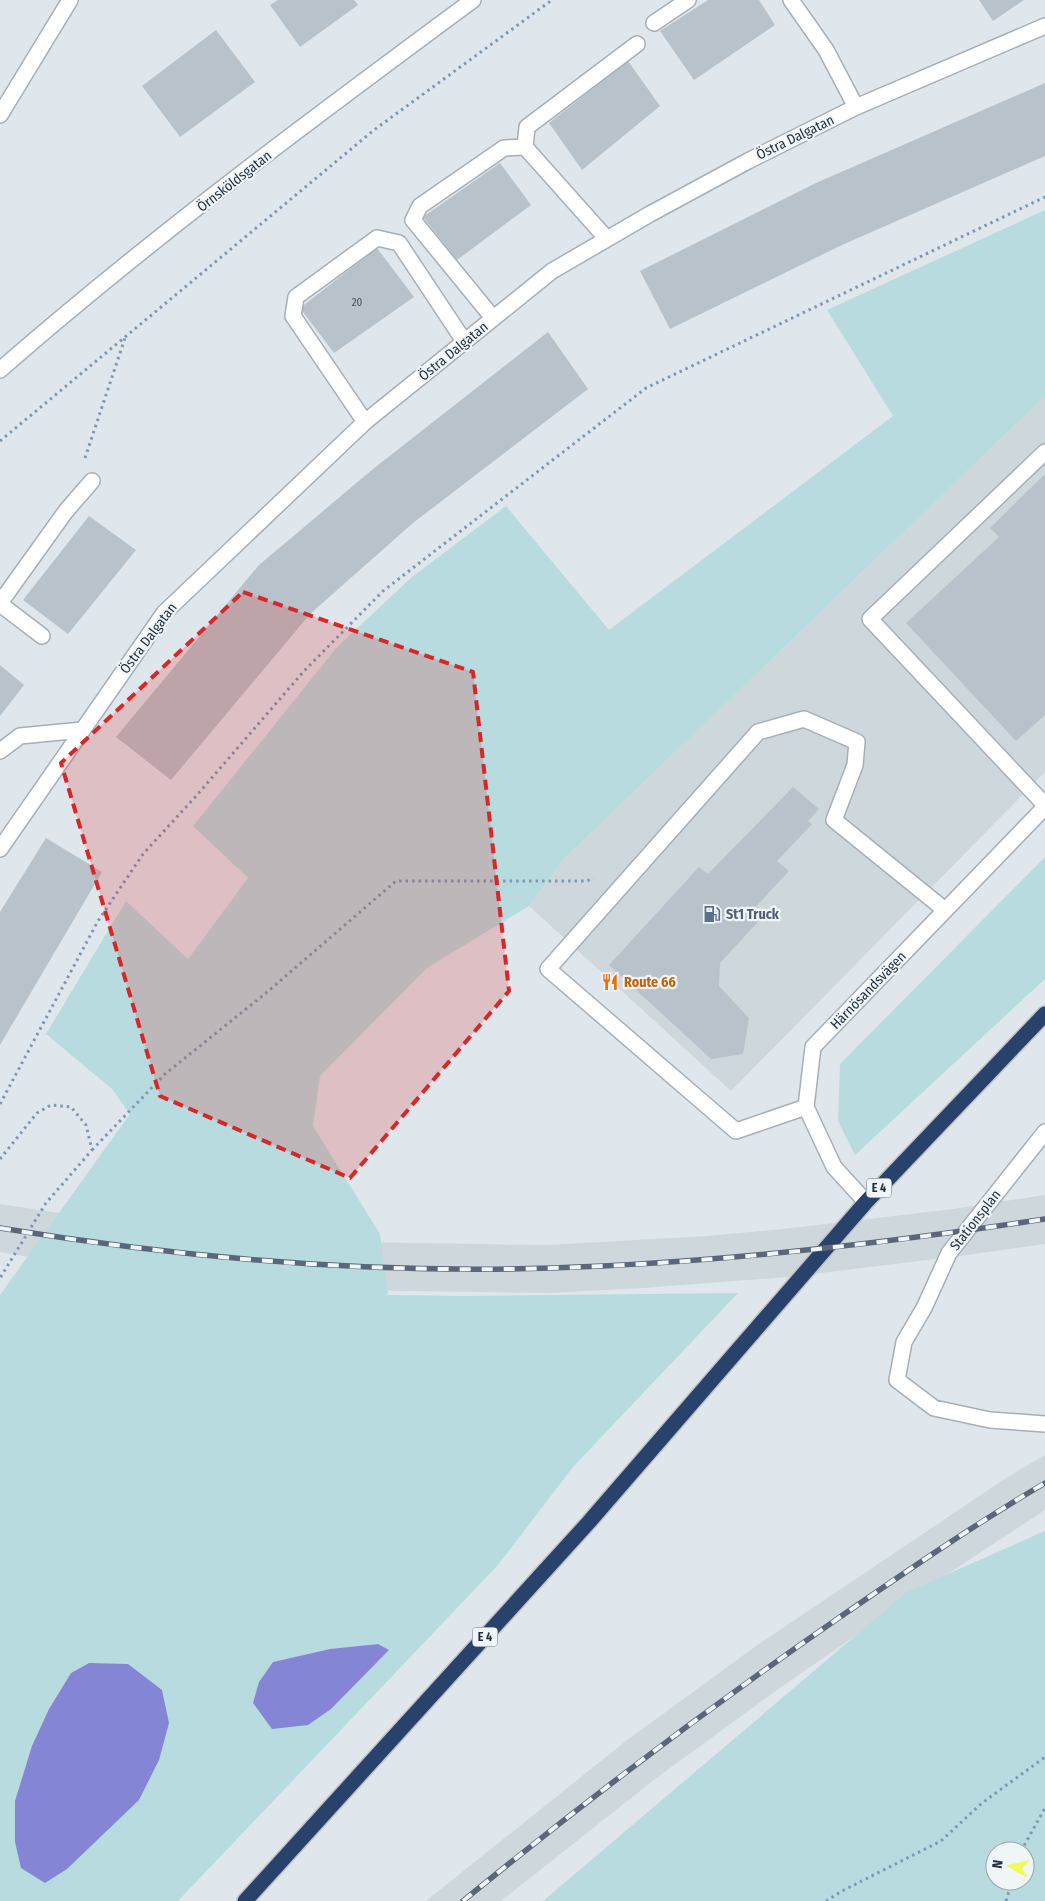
<svg xmlns="http://www.w3.org/2000/svg" width="1045" height="1901" viewBox="0 0 1045 1901" font-family="'Fira Sans Condensed',sans-serif">
<style>
.built{fill:#ced7dc}
.green{fill:#b7dbdf;fill-rule:evenodd}
.water{fill:#8485d5}
.building{fill:#b8c2ca}
.lines{fill:none;stroke-linecap:round;stroke-linejoin:round}
.minor-casing{stroke:#a6afb8;stroke-width:18}
.highway-casing{stroke:#c0c4c9;stroke-width:18}
.path{stroke:#7e97b2;stroke-width:3;stroke-dasharray:2.5 4;stroke-linecap:butt}
.minor{stroke:#fff;stroke-width:15}
.highway{stroke:#29426b;stroke-width:15}
.rail-casing{stroke:#5a6779;stroke-width:5.5}
.rail{stroke:#f0f6f8;stroke-width:4;stroke-dasharray:11;stroke-linecap:butt}
.marked{fill:#d62828;fill-opacity:0.2;stroke:#d62828;stroke-width:4;stroke-dasharray:10 6;stroke-linejoin:round}
.labels{text-anchor:middle;stroke-width:4.5;stroke-linejoin:round;paint-order:stroke}
.number-label{font-size:11px;fill:#455260}
.shield{fill:#f0f6f8;stroke:#5e6975;stroke-width:1}
.shield-label{font-size:12px;font-weight:bold;fill:#1f2d3d}
.street-label{font-size:14px;fill:#1f2d3d;stroke:#f0f6f8}
.service-label{font-size:14px;font-weight:bold;fill:#4e5e75;stroke:#f0f6f8;text-anchor:start}
.food-label{font-size:14px;font-weight:bold;fill:#c56008;stroke:#f0f6f8;text-anchor:start}
</style>
<rect width="100%" height="100%" fill="#e0e7ec"/>
<!-- built -->
<path class="built" d="M1045,396V772L731,1091L529,906L564,859Z
M1045,1195V1244L960,1256L788,1277L643,1288L549,1293L350,1290L59,1262L0,1252V1204L66,1214L353,1242L548,1245L707,1236L783,1229L953,1209Z
M1045,1455V1510L893,1610L784,1685L655,1779L501,1901H426L626,1741L756,1646L1006,1478Z"/>
<!-- green -->
<path class="green" d="M1045,210V396L564,859L529,906L427,968L320,1076L313,1126L380,1234L388,1295L466,1296L738,1293L573,1467L498,1565L178,1901H0V1295L130,1114L112,1089L46,1034L126,901L188,959L248,878L193,826L337,647L412,577L506,506L609,630L893,416L827,310ZM378,1644L389,1650L376,1663L259,1682L273,1662L330,1649ZM89,1663L49,1709L71,1673Z
M1045,857V979L855,1155L838,1121L840,1064Z
M1045,1531V1901H543L907,1592ZM995,1851H1025V1881H995Z"/>
<!-- water -->
<path class="water" d="M378,1644L389,1650L331,1709L308,1725L272,1729L253,1703L259,1682L273,1662L330,1649Z
M89,1663L128,1664L162,1690L169,1723L159,1760L139,1800L67,1869L45,1883L21,1868L15,1842V1801L32,1746L49,1709L71,1673Z"/>
<!-- building -->
<path class="building" d="M278,0H354L358,5L300,47L270,5Z
M708,0H759L775,25L694,80L660,31Z
M979,0H1024L993,21Z
M216,30L255,82L180,137L142,86Z
M628,61L660,106L582,170L549,123Z
M1045,83V156L842,245L670,329L640,271L816,183Z
M500,163L531,205L457,260L423,217Z
M377,248L414,297L334,353L300,308Z
M548,332L588,389L413,523L310,614L171,780L116,737L259,565L373,469Z
M1045,474V715L1016,741L906,623L999,537L990,528Z
M89,516L136,550L68,634L23,600Z
M0,665L24,685L0,716Z
M793,787L819,809L808,821L812,824L777,861L789,871L750,913L758,922L720,963L719,986L749,1018L743,1054L711,1059L609,965L699,867L708,874Z
M46,838L102,872L0,1045V912Z"/>
<g class="lines">
<!-- minor casing -->
<g class="minor-casing">
<path id="minor" d="M791,0L826,50L856,107
M654,23L688,0
M0,115L70,0
M525,147L527,127L637,44
M493,318L413,220L420,206L504,148L525,147L607,239
M0,370C151,238 312,119 473,0
M365,422L293,316L296,297L377,238L399,243L464,341
M1045,452L870,619L1045,805
M0,603L66,511L92,481
M0,604L42,636
M0,751L20,736L82,730
M0,849L164,613L365,422L552,271L650,214L748,161L856,107L1045,26
M806,1107L736,1131L548,969L758,732L804,719L857,742L855,765L834,820L945,910
M1045,1132L949,1253L924,1308L904,1342L897,1380L934,1408L990,1420L1045,1424
M866,1202L834,1167L806,1107L813,1047L1045,807"/>
</g>
<!-- highway casing -->
<g class="highway-casing">
<path id="highway" d="M245,1901L589,1522L866,1202L1045,1014"/>
</g>
<!-- path -->
<path class="path" d="M0,441L374,130L552,0
M85,458L125,338
M0,1104L98,921L143,854L197,795L304,671L383,591L646,388L1045,197
M92,1150L165,1074L266,993L396,881H585L594,879
M0,1159L37,1113L51,1105L71,1107L86,1125L92,1150L46,1203L0,1278
M1021,1851L1045,1808
M826,1901L842,1891L941,1841L982,1803L1045,1757
M1006,1901L1012,1881"/>
<!-- minor -->
<use href="#minor" class="minor"/>
<!-- highway -->
<use href="#highway" class="highway"/>
<!-- rail casing -->
<g class="rail-casing">
<path id="rail" d="M0,1228C182,1258 367,1274 552,1268C717,1263 881,1244 1045,1219
M463,1901C585,1801 710,1707 840,1617C907,1571 975,1524 1045,1483"/>
</g>
<!-- rail -->
<use href="#rail" class="rail"/>
</g>
<!-- marked area -->
<path class="marked" d="M243,592L473,672L509,991L350,1178L160,1096L61,763Z"/>
<!-- icons -->
<defs>
<g id="fuel-bare" transform="scale(1.35)"><path d="M-5.5-6h7V0h2V4h1.3V-2.5L3-4.5l.8-.8L6-3V5H2.5V1h-1V6h-7ZM-4.2-4.7v3.2H.2V-4.7Z" fill="#5c6f8a" stroke="#f0f6f8" stroke-width="2.5" paint-order="stroke"/></g>
<g id="restaurant-bare" transform="scale(1.35)"><path d="M-5-6h1v4h1v-4h1v4h1v-4h1v5L-1.5 .5V6h-2V.5L-5-1ZM5-6V6H3V1.5H1.5Q1.5-4 5-6Z" fill="#e8710a" stroke="#f0f6f8" stroke-width="2.5" paint-order="stroke"/></g>
</defs>
<g fill-rule="evenodd">
<use href="#fuel-bare" x="712" y="914"/>
<use href="#restaurant-bare" x="610" y="982"/>
</g>
<g class="labels">
<!-- number labels -->
<g class="number-label">
<text x="357" y="306">20</text>
</g>
<!-- shield labels -->
<g class="shield">
<rect x="866.5" y="1178.5" width="25" height="19" rx="4"/>
<rect x="472.5" y="1627.5" width="25" height="19" rx="4"/>
</g>
<g class="shield-label">
<text x="879" y="1192">E 4</text>
<text x="485" y="1641">E 4</text>
</g>
<!-- street labels -->
<g class="street-label">
<text transform="translate(795 137) rotate(-26)" y="5">Östra Dalgatan</text>
<text transform="translate(234 181) rotate(-38)" y="5">Örnsköldsgatan</text>
<text transform="translate(453 351) rotate(-39)" y="5">Östra Dalgatan</text>
<text transform="translate(148 638) rotate(-53)" y="5">Östra Dalgatan</text>
<text transform="translate(868 990) rotate(-46)" y="5">Härnösandsvägen</text>
<text transform="translate(975 1220) rotate(-52)" y="5">Stationsplan</text>
</g>
<!-- service labels -->
<g class="service-label">
<text x="726" y="919">St1 Truck</text>
</g>
<!-- food labels -->
<g class="food-label">
<text x="624" y="987">Route 66</text>
</g>
</g>
<!-- north arrow -->
<g transform="translate(1010 1866) rotate(279)"><circle r="24" fill="#f0f6f8" stroke="#9ca6ad"/>
<path d="M0-4L9 19L0 12L-9 19Z" fill="#eefb4f"/>
<text y="-8" font-size="14" font-weight="bold" text-anchor="middle" fill="#1f2d3d">N</text>
</g>
</svg>
